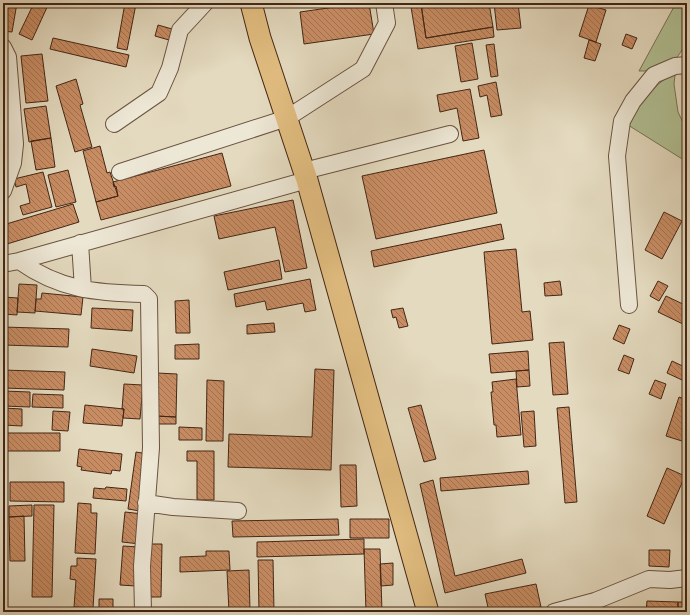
<svg xmlns="http://www.w3.org/2000/svg" width="690" height="615" viewBox="0 0 690 615" font-family="Cardo,serif">
<style>
.grass{fill:#b1c094;stroke:#7a7354}
.building{fill:url(#building-back-hatch);stroke:#432615}
.lines{fill:none;stroke-linecap:round;stroke-linejoin:round}
.minor-casing{stroke:#6b5340;stroke-width:18}
.major-casing{stroke:#432615;stroke-width:23}
.minor{stroke:#ede7d5;stroke-width:16}
.major{stroke:#e2bd80;stroke-width:21}
</style>
<defs>
<pattern id="building-back-hatch" width="6" height="6" patternUnits="userSpaceOnUse"><rect width="6" height="6" fill="#c98d64"/><path d="M-1 5l2 2M0 0l6 6M5-1l2 2" fill="none" stroke="#a57351"/></pattern>
</defs>
<rect width="100%" height="100%" fill="#e4dabf"/>
<filter id="stains"><feTurbulence type="fractalNoise" baseFrequency=".005" numOctaves="4"/><feColorMatrix values="0 0 0 0 .2 0 0 0 0 .09 0 0 0 0 .02 0 0 0 .5 -.17"/></filter>
<radialGradient id="worn" r=".72"><stop offset=".6" stop-color="#630" stop-opacity="0"/><stop offset="1" stop-color="#630" stop-opacity=".3"/></radialGradient>
<!-- grass -->
<path class="grass" d="M676,3H687C687,22 690,44 676,58L645,71H639Z
M673,73L675,75L674,84L678,112L687,131V162L628,125C640,102 651,88 673,73Z"/>
<!-- building -->
<path class="building" d="M3,3H17L12,32L3,31Z
M34,3H49L32,40L19,34Z
M125,3L136,4L127,50L117,48Z
M363,3H369L374,34L304,44L300,12Z
M421,3H489L493,27L426,38Z
M494,3H518L521,28L497,30Z
M421,5L426,38L493,27L494,37L418,49L411,7Z
M589,5L606,10L596,42L579,36Z
M158,25L172,29L169,40L155,36Z
M626,34L637,38L632,49L622,45Z
M53,38L129,55L126,67L50,49Z
M589,40L601,44L595,61L584,58Z
M472,43L478,79L461,82L455,46Z
M494,44L498,76L491,77L486,45Z
M42,54L48,101L26,103L21,56Z
M76,79L83,104L80,105L92,147L75,152L56,86Z
M496,82L502,115L491,117L487,95L480,97L478,86Z
M470,89L479,138L463,141L457,108L440,112L437,95Z
M46,106L51,138L29,142L24,109Z
M3,117H7V162H3Z
M51,138L55,167L36,170L31,141Z
M100,146L107,173L110,172L118,196L96,202L83,151Z
M484,150L497,213L376,239L362,176Z
M222,153L231,186L101,220L96,202L118,196L116,186L114,187L113,182Z
M68,170L76,202L56,207L48,175Z
M43,172L52,207L23,215L20,206L30,203L26,184L16,187L14,179Z
M293,200L307,268L285,272L275,227L219,239L214,216Z
M73,204L79,222L7,244L3,225Z
M664,212L682,221L662,259L645,250Z
M501,224L504,239L374,267L371,251Z
M516,249L522,312L530,311L533,340L492,344L484,252Z
M279,260L282,279L228,290L224,272Z
M310,279L316,310L305,312L303,303L267,310L265,301L236,307L234,294Z
M560,281L562,295L545,296L544,283Z
M658,281L668,286L659,301L650,296Z
M19,284L37,285L35,313L17,312Z
M42,293L83,297L81,315L35,311L36,299H41Z
M666,296L687,306V326L658,312Z
M3,297L18,298L17,315L3,314Z
M189,300L190,333H176L175,301Z
M92,308L133,310L132,331L91,328Z
M403,308L408,326L399,328L396,317L393,318L391,310Z
M274,323L275,332L247,334V325Z
M619,325L630,329L624,344L613,339Z
M3,327L69,329L68,347L3,345Z
M564,342L568,394L553,395L549,343Z
M199,344V359H175V345Z
M92,349L137,356L134,373L90,366Z
M528,351L529,370L491,373L489,354Z
M624,355L634,359L629,374L618,370Z
M672,361L687,368L682,380L667,373Z
M315,369L334,370L331,470L228,467L229,434L312,437Z
M3,370L65,372L64,390L3,388Z
M529,370L530,386L517,387L516,371Z
M157,373L177,374L176,417L156,416Z
M516,379L521,435L497,437L496,425H494L491,392H493L492,382Z
M207,380L224,381L223,441H206Z
M655,380L666,384L661,399L649,394Z
M124,384L143,385L140,419L123,418L124,409H122Z
M3,391L30,392V407L3,406Z
M33,394L63,395V408L32,407Z
M679,397L687,400V435L685,442L666,436Z
M85,405L124,409L122,426L83,423Z
M421,405L436,459L424,462L408,408Z
M569,407L577,502L565,503L557,408Z
M3,408L22,409V426L3,425Z
M53,411L70,412L68,431L52,430Z
M534,411L536,446L524,447L521,412Z
M156,416L176,417V424H156Z
M179,427L202,428V440H179Z
M3,433H60V451H3Z
M79,449L122,454L120,471L112,470L111,474L81,470L82,467L77,466Z
M187,451H214V500H197V461H187Z
M136,452L148,454L140,511L128,509Z
M340,465H356L357,506L341,507Z
M667,468L685,476L664,524L647,516Z
M528,471L529,484L441,491L440,478Z
M433,480L455,576L522,559L526,573L445,593L420,484Z
M10,482H64V502L10,501Z
M106,487L127,489L126,501L93,498L94,488L105,489Z
M78,503L91,504V513H97L95,554L75,553Z
M32,505V516L9,517V506Z
M34,505H54L52,597H32Z
M125,512L143,514L140,544L122,542Z
M24,516L25,561H10L9,517Z
M338,519L339,535L233,537L232,521Z
M350,519H389V538H350Z
M364,539V554L257,557V542Z
M148,544H162L161,597H147Z
M123,546L139,547L136,586L120,585Z
M364,549H380L382,612H366Z
M649,550H670L669,567L649,566Z
M206,551H229L230,570L180,572V557L206,556Z
M77,558L96,559L93,608L74,607L76,580L70,579L71,566H77Z
M258,560H273L274,612H259Z
M393,563V585L381,586L380,564Z
M249,570L250,612H229L227,571Z
M536,584L541,607L517,612H489L485,594Z
M99,599H113V612H94V610H99Z
M647,601L678,602V612H646Z
M678,602H687V612H678Z
M18,610L57,611V612H17Z"/>
<g class="lines">
<!-- minor casing -->
<g class="minor-casing">
<path id="minor" d="M3,47L8,57L15,144L13,163L3,191
M114,124L159,93L170,68L180,30L205,3
M304,171L450,134
M120,172L287,118L363,69L387,23L384,3
M80,243L83,289
M19,261C60,290 96,293 144,294L149,299L151,448L142,566L143,612
M3,264L19,261L307,180
M629,305L617,156L622,121L633,101L654,75L675,66L687,65
M146,503L173,507L238,511
M554,612L595,601L649,579L670,580L687,578"/>
</g>
<!-- major casing -->
<g class="major-casing">
<path id="major" d="M251,3L260,38L307,180L428,612"/>
</g>
<!-- minor -->
<use href="#minor" class="minor"/>
<!-- major -->
<use href="#major" class="major"/>
</g>
<!-- margin -->
<rect width="690" height="615" fill="none" stroke="#e4dabf" stroke-width="16"/>
<rect x="4" y="4" width="682" height="607" fill="none" stroke="#432615" stroke-width="2"/>
<rect x="8" y="8" width="674" height="599" fill="none" stroke="#432615"/>
<rect width="100%" height="100%" filter="url(#stains)"/>
<rect width="100%" height="100%" fill="url(#worn)"/>
</svg>
